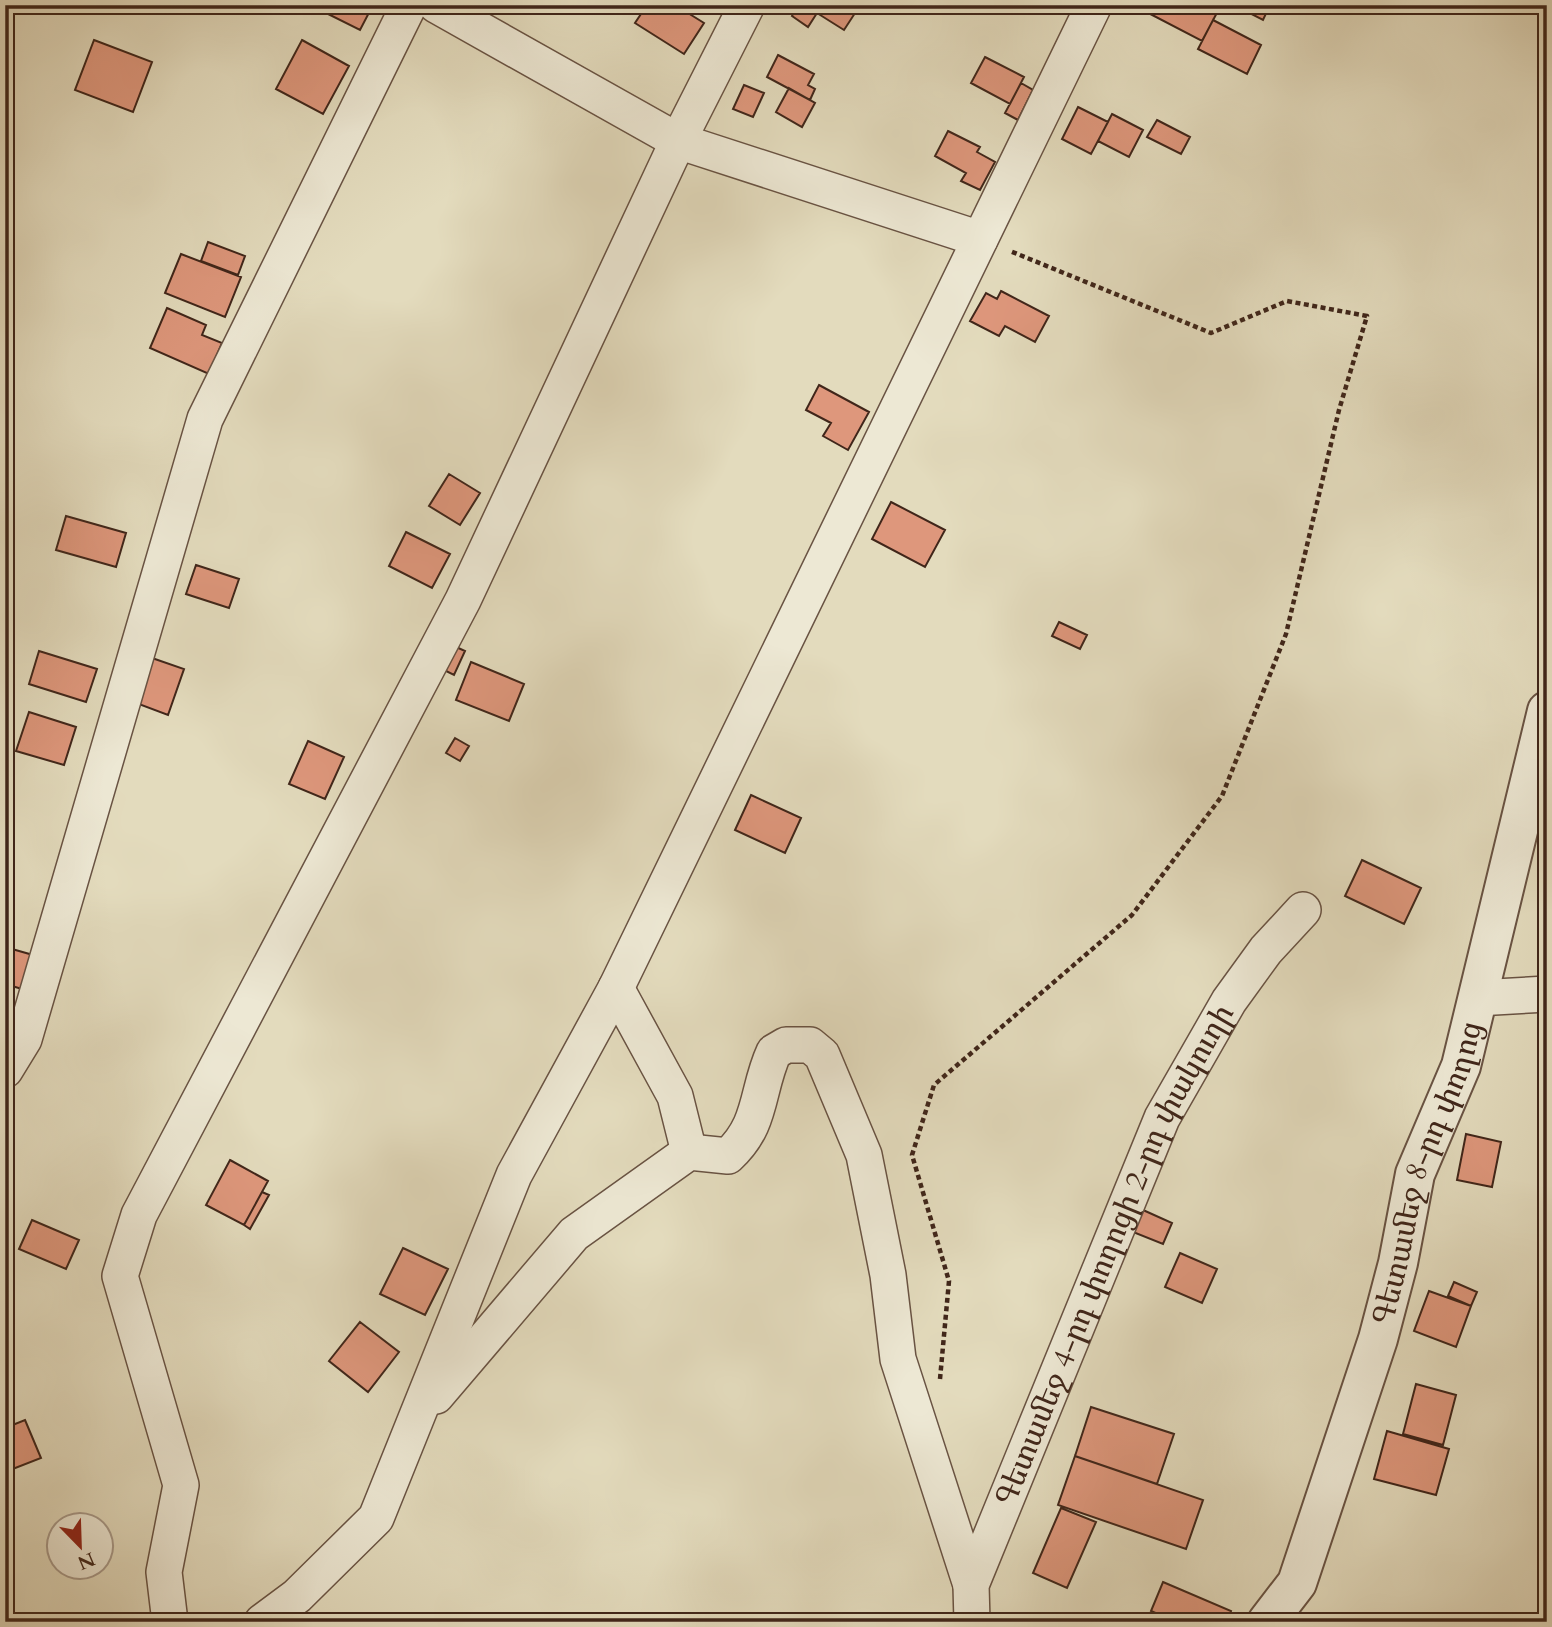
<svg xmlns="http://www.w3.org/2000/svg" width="1552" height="1627" viewBox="0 0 1552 1627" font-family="Cardo,'Noto Serif Armenian',serif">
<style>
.building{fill:#de977c;stroke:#40261a;stroke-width:2}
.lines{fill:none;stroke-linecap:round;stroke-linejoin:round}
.minor-casing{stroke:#695343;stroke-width:38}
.tertiary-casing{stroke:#695343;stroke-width:42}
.path{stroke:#40261a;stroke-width:4.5;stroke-dasharray:5 3.5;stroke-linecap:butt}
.minor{stroke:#ede8d4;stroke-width:35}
.tertiary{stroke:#ede8d4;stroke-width:38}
.labels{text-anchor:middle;stroke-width:6;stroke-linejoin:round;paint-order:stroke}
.street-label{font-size:30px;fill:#40261a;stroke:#ede8d4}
</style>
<rect width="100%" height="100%" fill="#e3dbbd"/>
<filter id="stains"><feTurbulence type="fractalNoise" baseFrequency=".00286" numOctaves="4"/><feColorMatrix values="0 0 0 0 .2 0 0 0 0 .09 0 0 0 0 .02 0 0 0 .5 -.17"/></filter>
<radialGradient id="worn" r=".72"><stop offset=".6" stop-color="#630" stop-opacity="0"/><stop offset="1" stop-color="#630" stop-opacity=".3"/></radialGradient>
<!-- building -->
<path class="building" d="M327,5H373L360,30L324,12Z
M647,5H675L704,23L684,54L635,23Z
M798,5H857L859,7L844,30L817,13L808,27L792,16Z
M1133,5H1217L1220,7L1202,41Z
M1234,5H1270L1263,20Z
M1213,20L1261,45L1247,74L1198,49Z
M94,40L152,62L133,112L75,90Z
M302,40L349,66L323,114L276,89Z
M778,55L814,74L808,85L815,89L810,100L767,77Z
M985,57L1024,77L1010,104L971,83Z
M1021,83L1033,90L1018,120L1005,113Z
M744,85L764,93L753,117L733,109Z
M789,88L815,103L802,127L776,112Z
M1078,107L1108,122L1091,154L1062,139Z
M1112,114L1143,130L1129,157L1098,141Z
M1157,120L1190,137L1181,154L1147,137Z
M948,131L980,147L977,152L995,162L980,190L961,181L966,173L935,156Z
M208,242L245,256L238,275L201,261Z
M181,254L241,277L225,317L165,293Z
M1001,291L1049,316L1035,342L1005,326L999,336L970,321L986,293L997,299Z
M167,308L206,325L202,335L222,343L209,374L150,348Z
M819,385L869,412L848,450L823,436L831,423L806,410Z
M449,474L480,493L460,525L429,506Z
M891,502L945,530L925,567L872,539Z
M66,516L126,533L116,567L56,550Z
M406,532L450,554L432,588L389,566Z
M196,565L239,579L229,608L186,594Z
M1059,622L1087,635L1080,649L1052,636Z
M454,646L465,651L454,675L442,669Z
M39,651L97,669L86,702L29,684Z
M152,658L184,669L168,715L136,703Z
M471,662L524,684L509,721L456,700Z
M29,712L76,727L64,765L16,751Z
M455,738L469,746L460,761L446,753Z
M308,741L344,757L325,799L289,784Z
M751,795L801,818L785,853L735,830Z
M1362,860L1421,888L1404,924L1345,896Z
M5,947L33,955L22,989L5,984Z
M1466,1134L1501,1142L1492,1187L1457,1180Z
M230,1160L268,1181L244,1225L206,1205Z
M262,1192L269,1195L250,1229L244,1225Z
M1143,1210L1172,1223L1163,1244L1133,1232Z
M32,1220L79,1240L66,1269L19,1249Z
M403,1248L448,1269L425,1315L380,1294Z
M1180,1253L1217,1269L1202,1303L1165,1287Z
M1454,1282L1477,1292L1471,1306L1448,1296Z
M1429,1291L1471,1306L1456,1347L1414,1331Z
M360,1322L399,1352L368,1392L329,1361Z
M1416,1384L1456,1395L1443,1445L1403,1434Z
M1091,1407L1174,1434L1157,1484L1075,1456Z
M25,1420L41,1458L5,1472V1428Z
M1387,1431L1449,1449L1436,1495L1374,1479Z
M1547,1451V1484H1543L1540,1452Z
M1075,1456L1203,1500L1186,1549L1058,1505Z
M1061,1508L1096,1522L1067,1588L1033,1573Z
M1163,1582L1231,1611L1227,1622H1176L1151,1611Z"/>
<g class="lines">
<!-- minor casing -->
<g class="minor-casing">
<g id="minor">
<path d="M436,5L678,141L980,239"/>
<path d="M616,988L675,1096L689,1152"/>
<path d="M1477,998L1547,994"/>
<path d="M5,1070L24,1039L205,419L409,5"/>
<path d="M436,1396L574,1234L689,1152L728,1156C763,1124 756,1091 774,1052L786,1045H810L822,1055L864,1155L888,1275L898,1359L971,1585"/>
<path d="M170,1622L164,1572L181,1485L120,1276L139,1215L463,600L678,141L747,5"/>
<path d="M262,1622L297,1596L376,1518L514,1175L616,988L1094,5"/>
<path id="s1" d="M972,1622L971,1585L1162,1118L1229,1001L1266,950L1303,910"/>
</g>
</g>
<!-- tertiary casing -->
<g class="tertiary-casing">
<g id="tertiary">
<path id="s2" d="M1267,1622L1297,1583L1378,1339L1398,1263L1415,1174L1461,1066L1547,711"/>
</g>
</g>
<!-- path -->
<path class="path" d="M940,1379L949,1281L912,1155L934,1085L1132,915L1222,796L1286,634L1339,410L1367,316L1287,301L1211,333L1010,251"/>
<!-- minor -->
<use href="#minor" class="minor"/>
<!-- tertiary -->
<use href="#tertiary" class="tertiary"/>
</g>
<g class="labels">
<!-- street labels -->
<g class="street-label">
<text dy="10" stroke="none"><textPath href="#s2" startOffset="480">Գետամեջ 8-րդ փողոց</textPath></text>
<text dy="10" stroke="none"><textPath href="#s1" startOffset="397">Գետամեջ 4-րդ փողոցի 2-րդ փակուղի</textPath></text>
</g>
</g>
<!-- margin -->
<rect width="1552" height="1627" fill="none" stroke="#e3dbbd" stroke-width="28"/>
<rect x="7" y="7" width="1538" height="1613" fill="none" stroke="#40261a" stroke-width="3.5"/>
<rect x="14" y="14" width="1524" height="1599" fill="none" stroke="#40261a" stroke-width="2"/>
<!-- north arrow -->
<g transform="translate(80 1546) rotate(157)"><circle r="33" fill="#ede8d4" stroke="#a89a8a" stroke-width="2"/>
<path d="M0-5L12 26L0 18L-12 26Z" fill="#8f2418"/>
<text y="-10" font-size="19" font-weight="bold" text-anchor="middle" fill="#40261a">N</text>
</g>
<rect width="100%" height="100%" filter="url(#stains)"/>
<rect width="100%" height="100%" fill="url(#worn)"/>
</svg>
